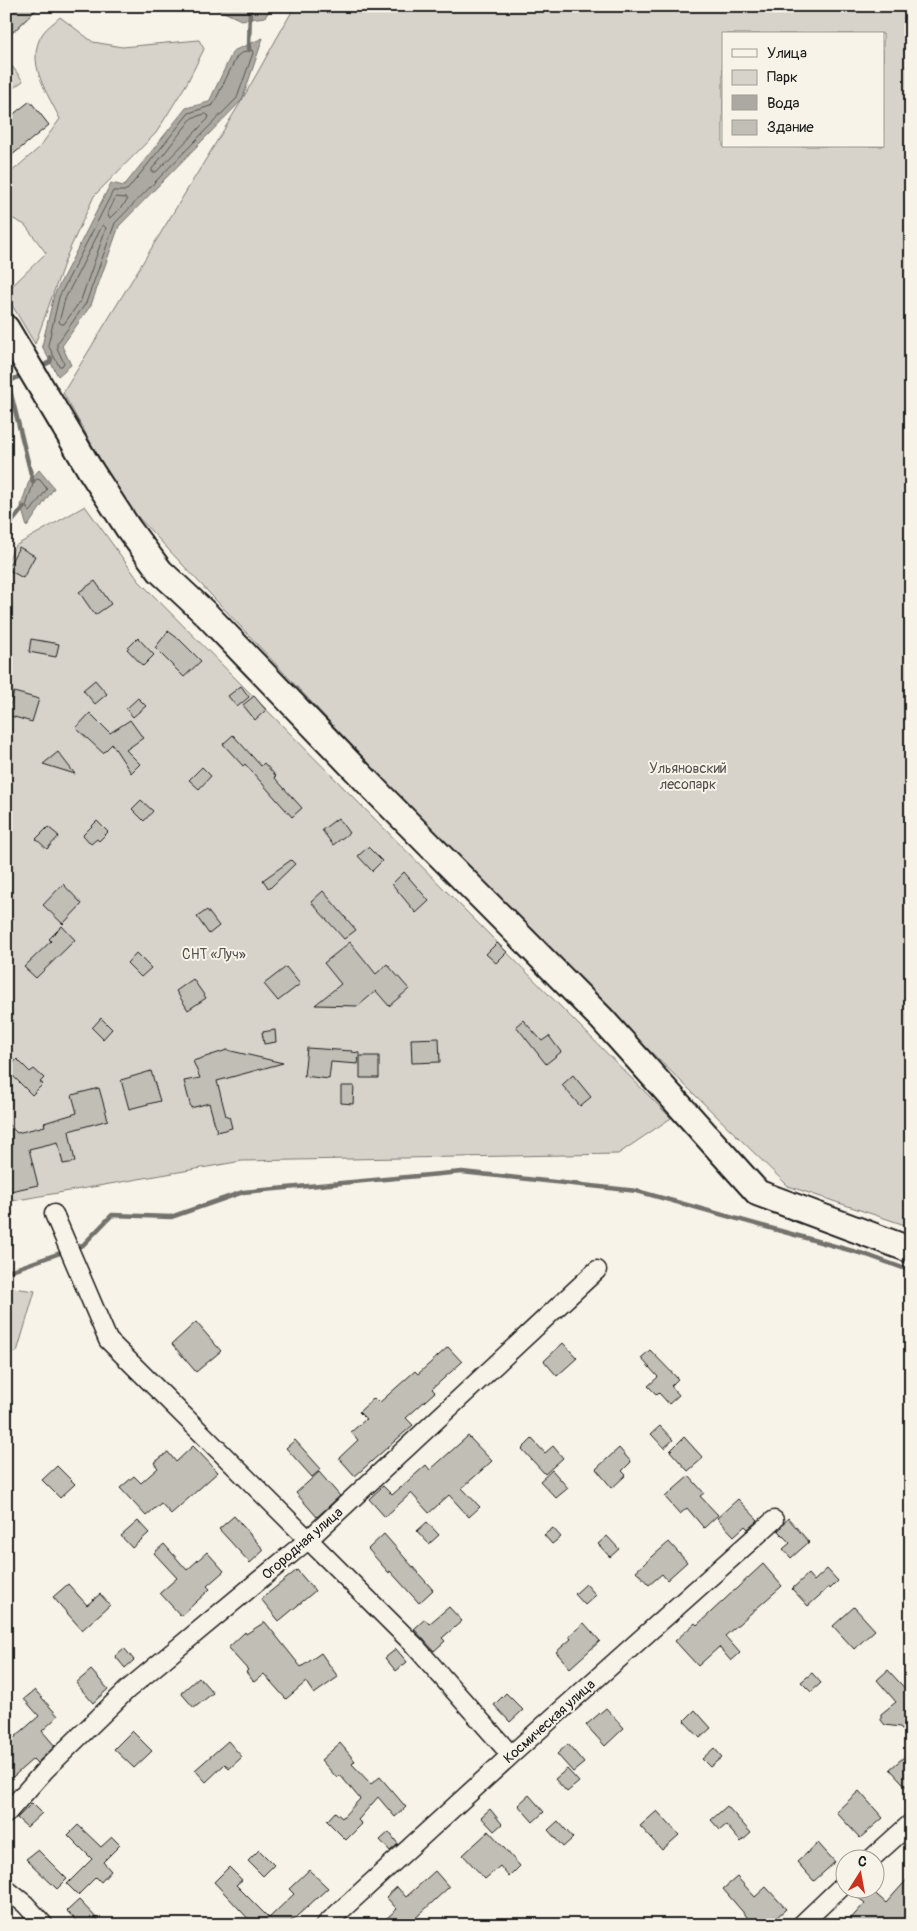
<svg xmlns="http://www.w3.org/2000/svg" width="917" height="1931" viewBox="0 0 917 1931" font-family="Pangolin,sans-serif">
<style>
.green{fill:#d7d3cb;stroke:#7a7874;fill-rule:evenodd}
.water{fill:#aca9a2;stroke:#72716c}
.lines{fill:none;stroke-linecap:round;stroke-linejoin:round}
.shore{stroke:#565452;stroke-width:1}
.stream{stroke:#72716c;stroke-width:4.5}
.building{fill:#c0beb5;stroke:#1c1c1c}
.street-casing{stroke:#1c1c1c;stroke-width:21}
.secondary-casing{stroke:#1c1c1c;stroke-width:29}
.street{stroke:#f7f3e8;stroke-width:18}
.secondary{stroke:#f7f3e8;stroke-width:25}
.labels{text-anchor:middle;stroke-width:4;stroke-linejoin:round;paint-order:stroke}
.park-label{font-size:14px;fill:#545351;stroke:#f7f3e8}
.street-label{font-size:14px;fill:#1c1c1c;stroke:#f7f3e8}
</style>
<rect width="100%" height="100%" fill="#f7f3e8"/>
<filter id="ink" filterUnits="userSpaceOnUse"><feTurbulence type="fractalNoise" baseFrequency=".02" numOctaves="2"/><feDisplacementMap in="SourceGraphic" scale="10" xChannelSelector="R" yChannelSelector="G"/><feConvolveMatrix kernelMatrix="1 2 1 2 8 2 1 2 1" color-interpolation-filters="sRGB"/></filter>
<g filter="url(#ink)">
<!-- green -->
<path class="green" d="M295,6H911V1227L788,1186L506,910L124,502L63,393L242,100ZM723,34H883V146H723Z
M60,17L93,42L122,47L199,40L204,49L187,83L156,133L94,196L67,255L35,344L6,295V292L46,253L25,225L6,215V184L9,174L39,148L60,119C48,94 24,61 43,33C47,27 55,22 60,17Z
M6,58L23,81L6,93Z
M85,506L139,581L671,1118L618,1154L242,1161L6,1202V564L15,546Z
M6,1287L35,1291L17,1352H6Z"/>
<!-- water -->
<path class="water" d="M211,6H273L265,17L241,20Z
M263,38L242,100L119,226L91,305L62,346L71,365L58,376L42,346L54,295L111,183L124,186L186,108L209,102L233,51Z
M39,470L54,488L27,527L21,506L29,481Z"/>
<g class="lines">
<!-- shore -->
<path class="shore" d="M249,50H252L253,53L237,98L115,223L86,303L57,344V348L64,363L62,366H59L48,345L59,297L113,191H124L128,189L189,113L213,105L237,56Z
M206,114L209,116L208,119L156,172H152V169L192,118Z
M116,197L126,198L127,201L111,217L109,218L108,214Z
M103,225L106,228L81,300L64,324H61L59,322L65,299Z
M37,479L40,480L47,489L31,511L29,512L26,506L33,484Z"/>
<!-- stream -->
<path class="stream" d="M249,50L250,6
M42,366L50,362L51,358
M22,375L8,382L33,482
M6,529L24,507
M74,1248L83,1245L112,1215L171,1217L243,1192L462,1172L637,1191L867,1255L911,1271
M6,1272L66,1251"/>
</g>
<!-- building -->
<path class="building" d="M6,6H40L6,39Z
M30,101L49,125L6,160V120Z
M19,547L35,556L23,578L7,569Z
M95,581L111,604L95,615L79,592Z
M168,631L180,640L201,661L184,677L155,648Z
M138,638L154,655L143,666L127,649Z
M31,639L59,644L56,657L29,652Z
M95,680L107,694L95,704L83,690Z
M241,686L249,697L237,707L228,696Z
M14,692L39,699L32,722L7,715Z
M254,696L266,710L255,720L243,705Z
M138,698L146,706L133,717L126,709Z
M90,713L110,733L130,720L143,738L126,750L140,764L131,773L112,744L103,753L76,728Z
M233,735L261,766L264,763L276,776L274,777L302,808L292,817L245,764L243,766L223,744Z
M58,752L75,774L43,764Z
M202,767L211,776L199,789L189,780Z
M141,800L153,811L144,821L132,809Z
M338,818L349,833L333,845L322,830Z
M97,821L108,832L99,841L97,839L91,844L83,835Z
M48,827L59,836L47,849L36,839Z
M368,847L382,861L372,871L358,856Z
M291,860L295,864L269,889L263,880Z
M404,872L429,901L416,913L392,884Z
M63,884L82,904L63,924L43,905Z
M323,891L356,930L344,939L311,902Z
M207,910L219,926L209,934L197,917Z
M62,926L75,940L36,978L24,967L51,941L49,939Z
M350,942L376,974L387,964L409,989L389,1006L376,991L358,1006L315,1005L341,984L324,963Z
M497,943L507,952L496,963L486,954Z
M136,953L151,968L141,977L127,963Z
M286,967L300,984L278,1001L264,984Z
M193,979L206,998L188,1010L176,991Z
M101,1018L112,1029L103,1039L92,1028Z
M523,1020L542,1041L549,1036L561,1052L546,1064L516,1026Z
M275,1030L276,1042L264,1044L262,1032Z
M439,1038L440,1062L412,1063L411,1039Z
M307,1048L352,1051V1052L359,1053L358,1064L331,1062L329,1079L304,1076Z
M227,1050L283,1063L217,1081L226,1116H229L232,1128L217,1132L209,1103L191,1108L184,1081L200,1078L193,1061Z
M360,1056H379V1078H360Z
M17,1059L30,1072L34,1069L44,1078L40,1082L43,1084L32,1095L7,1070Z
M151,1071L160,1101L129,1109L121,1080Z
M573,1075L591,1097L580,1106L562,1085Z
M341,1086H354L353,1104L341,1103Z
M99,1088L108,1120L69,1131L75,1162L63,1164L58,1142L29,1149L38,1185L6,1192V1122L17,1133L45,1126L44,1123L77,1113L72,1095Z
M196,1322L221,1351L196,1372L172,1344Z
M563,1343L577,1358L557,1376L544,1361Z
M448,1347L462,1362L432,1389L435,1392L406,1418L413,1425L355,1476L339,1458L358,1440L351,1432L366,1419L359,1412L374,1398L379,1403L415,1371L418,1374Z
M650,1350L678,1379L671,1386L679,1395L669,1404L659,1393L657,1395L648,1386L658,1377L641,1358Z
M660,1426L673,1440L664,1448L651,1434Z
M468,1436L492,1461L462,1488L480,1507L469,1517L449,1495L429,1513L411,1493L385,1517L369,1499L383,1486L392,1495L426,1465L430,1470Z
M684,1437L703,1458L688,1471L670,1451Z
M532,1439L545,1453L553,1446L563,1458L545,1474L522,1449Z
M295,1440L321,1469L312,1477L286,1448Z
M193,1446L218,1472L171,1514L161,1503L146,1516L120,1488L134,1476L141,1483L158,1468L154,1463L168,1452L176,1462Z
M619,1448L631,1462L622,1471L626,1475L612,1488L596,1469Z
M57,1466L75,1484L60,1498L42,1480Z
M552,1470L568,1488L556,1498L540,1481Z
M319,1472L340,1496L317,1517L296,1493Z
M689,1476L704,1493L700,1496L718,1515L704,1528L687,1508L680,1514L665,1497Z
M738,1499L758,1520L748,1529L745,1526L734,1536L717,1518Z
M234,1516L264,1550L250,1563L219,1529Z
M788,1518L809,1542L791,1558L783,1549L790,1543L778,1531Z
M138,1521L149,1533L132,1548L121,1536Z
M427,1522L439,1535L429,1544L417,1531Z
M553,1528L561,1537L552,1544L544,1535Z
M384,1534L433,1590L419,1603L390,1571L389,1573L368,1549Z
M607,1536L619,1549L610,1557L598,1544Z
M669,1542L687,1562L667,1580L662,1574L649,1585L636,1571Z
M164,1544L187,1570L207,1552L224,1571L207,1586L210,1589L181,1616L160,1593L177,1578L154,1553Z
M763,1564L782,1586L725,1636L740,1653L731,1661L719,1647L698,1666L675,1641L695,1623L697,1625Z
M827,1569L838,1581L830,1589L829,1587L808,1606L792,1589L808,1574L814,1581Z
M297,1570L315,1591L279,1621L261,1599Z
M68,1584L87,1605L100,1594L110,1605L82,1630L53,1597Z
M586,1584L596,1595L585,1605L575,1594Z
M449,1607L462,1621L442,1638L445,1641L434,1651L414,1629L425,1619L429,1624Z
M854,1607L875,1630L854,1649L833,1626Z
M265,1622L301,1667L321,1653L338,1677L314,1694L306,1682L286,1699L264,1674L254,1682L246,1672L248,1670L228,1648L245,1632L246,1634Z
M584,1623L600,1641L570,1668L556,1652L571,1639L569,1636Z
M124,1648L134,1660L125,1668L115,1656Z
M396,1649L407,1662L396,1671L385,1658Z
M91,1670L108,1689L93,1703L76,1683Z
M888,1670L911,1695V1739L900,1727L885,1725L881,1720V1714L896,1702L877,1680Z
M812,1673L821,1683L811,1692L801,1682Z
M199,1677L213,1693L194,1708L181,1693Z
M35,1690L58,1716L42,1731L55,1746L37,1763L33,1759L6,1783V1745L39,1716L24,1699Z
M506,1693L523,1710L510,1722L494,1705Z
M606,1708L624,1728L605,1746L586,1725Z
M695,1710L711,1728L700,1738L684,1721Z
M132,1731L152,1751L134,1768L114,1749Z
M228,1741L242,1757L229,1769L225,1764L206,1782L195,1770Z
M340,1743L355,1761L352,1764L371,1784L380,1777L406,1807L395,1817L378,1797L358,1820L362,1824L346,1840L327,1821L335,1812L342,1818L360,1799L340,1775L337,1778L321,1760Z
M568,1744L584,1763L573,1772L557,1754Z
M714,1748L722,1757L710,1767L702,1759Z
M911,1751V1792L890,1769Z
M567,1769L579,1782L567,1792L555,1779Z
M859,1791L883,1818L860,1838L836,1812Z
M529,1795L544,1812L533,1822L518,1805Z
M32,1803L42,1813L27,1827L17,1818Z
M727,1806L751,1833L741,1842L726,1825L720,1830L711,1820Z
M490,1809L502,1824L494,1831L481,1817Z
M657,1811L679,1835L662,1850L640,1826Z
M558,1821L573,1838L563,1847L548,1830Z
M78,1825L101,1847L112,1837L120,1845L103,1862L111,1871L101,1882L96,1877L78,1895L67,1884L92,1859L68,1835Z
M489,1831L520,1866L509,1877L500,1866L485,1879L463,1855Z
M389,1832L398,1844L390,1851L380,1840Z
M818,1843L835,1862L814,1881L797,1862Z
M38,1850L67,1879L57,1889L26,1859Z
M259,1850L274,1865L263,1876L248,1861Z
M229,1867L242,1880L236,1885L269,1918L294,1894L289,1889L309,1870L328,1888L287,1925H254L214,1882Z
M435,1871L449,1887L408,1925H379L397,1909L386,1897L397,1887L406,1897Z
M911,1875V1925H845L865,1903L855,1895L861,1888H869L886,1903Z
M737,1877L755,1897L766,1887L786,1909L768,1925H754L723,1889Z
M79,1900L103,1925H80L67,1911Z"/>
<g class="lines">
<!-- street casing -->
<g class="street-casing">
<path id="street" d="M54,1214L108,1340L413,1644L511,1755
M6,1814L45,1770L127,1690L309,1539L597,1270
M872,1858L911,1823
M6,1889L25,1904L44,1925
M325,1925L511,1755L774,1520
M801,1925L844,1884"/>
</g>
<!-- secondary casing -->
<g class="secondary-casing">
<path id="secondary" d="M6,328L89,468L128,528L160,571L206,614L379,794L601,1018L758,1193L911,1250"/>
</g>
<!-- street -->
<use href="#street" class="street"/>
<!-- secondary -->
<use href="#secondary" class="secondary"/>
</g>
</g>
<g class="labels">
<!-- park labels -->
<g class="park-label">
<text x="688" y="773">Ульяновский<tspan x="688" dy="16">лесопарк</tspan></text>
<text x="214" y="959">СНТ «Луч»</text>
</g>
<!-- street labels -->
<g class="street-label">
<text transform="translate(302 1543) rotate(-41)" y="5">Огородная улица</text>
<text transform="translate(549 1721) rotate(-42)" y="5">Космическая улица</text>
</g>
</g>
<!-- margin -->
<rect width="917" height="1931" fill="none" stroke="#f7f3e8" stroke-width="25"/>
<rect x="12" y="12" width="892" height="1906" fill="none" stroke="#1c1c1c" stroke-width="2" filter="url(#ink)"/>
<!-- legend -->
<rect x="722" y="32" width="162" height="115" fill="#f7f3e8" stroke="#9f9d96"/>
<rect x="732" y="49" width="25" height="8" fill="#f7f3e8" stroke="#9f9d96"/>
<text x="767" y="58" font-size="15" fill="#1c1c1c">Улица</text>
<rect x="732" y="70" width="25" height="15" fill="#d7d3cb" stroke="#9f9d96"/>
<text x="767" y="82" font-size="15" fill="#1c1c1c">Парк</text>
<rect x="732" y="95" width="25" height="15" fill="#aca9a2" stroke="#9f9d96"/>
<text x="767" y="108" font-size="15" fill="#1c1c1c">Вода</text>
<rect x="732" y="120" width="25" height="15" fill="#c0beb5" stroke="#9f9d96"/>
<text x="767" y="132" font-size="15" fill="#1c1c1c">Здание</text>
<!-- north arrow -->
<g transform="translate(860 1874) rotate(11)"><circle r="24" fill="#f7f3e8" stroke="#9f9d96"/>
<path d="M0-4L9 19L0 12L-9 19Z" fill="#c8321e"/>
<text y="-8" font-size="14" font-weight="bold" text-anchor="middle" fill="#1c1c1c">С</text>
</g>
</svg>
